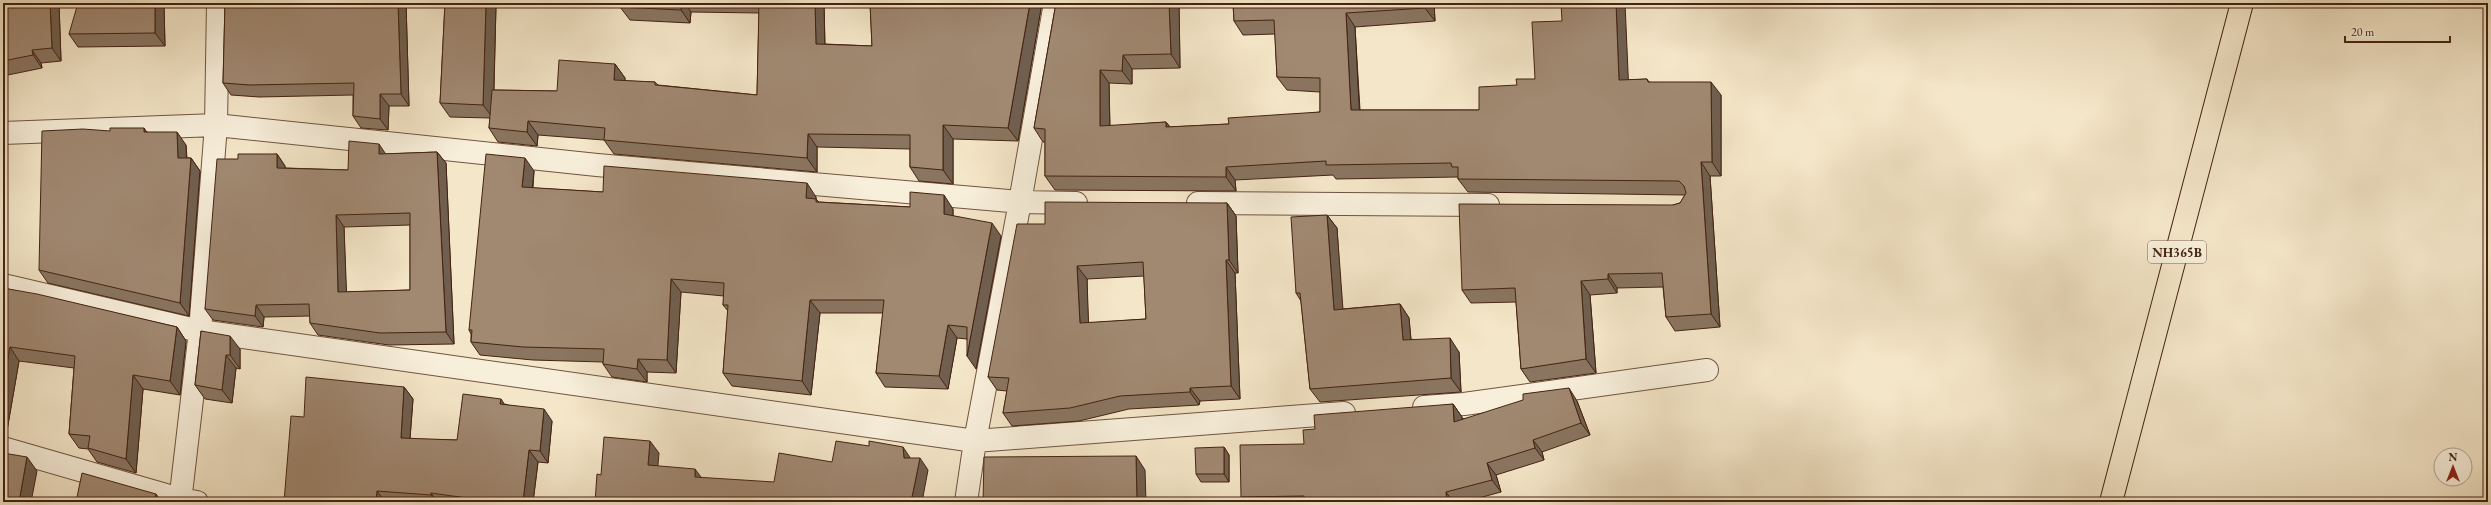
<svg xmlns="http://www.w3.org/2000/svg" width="2491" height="505" viewBox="0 0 2491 505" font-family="'EB Garamond',serif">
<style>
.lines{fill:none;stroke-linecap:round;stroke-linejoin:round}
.minor-casing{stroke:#705440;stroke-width:24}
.highway-casing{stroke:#442312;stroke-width:24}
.minor{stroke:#f8efdb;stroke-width:22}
.highway{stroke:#f4e6c8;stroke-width:22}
.wall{fill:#8a7561;stroke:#442312;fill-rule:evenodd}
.shaded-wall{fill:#705f4f;stroke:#442312}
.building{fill:#a08871;stroke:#442312;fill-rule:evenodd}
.labels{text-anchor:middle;stroke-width:3;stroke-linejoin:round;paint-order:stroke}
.shield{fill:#f8efdb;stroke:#7a604e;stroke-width:1}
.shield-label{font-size:13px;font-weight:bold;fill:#442312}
</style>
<rect width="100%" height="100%" fill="#f4e6c8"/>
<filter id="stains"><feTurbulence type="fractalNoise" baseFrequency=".005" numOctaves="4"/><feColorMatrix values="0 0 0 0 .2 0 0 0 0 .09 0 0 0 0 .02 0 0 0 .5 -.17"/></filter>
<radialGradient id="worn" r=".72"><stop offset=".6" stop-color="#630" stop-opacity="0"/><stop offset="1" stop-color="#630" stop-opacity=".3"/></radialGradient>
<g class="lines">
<!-- minor casing -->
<g class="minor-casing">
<path id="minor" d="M3,133L216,125L597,165L1020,202L1055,3
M1198,203L1488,205
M3,285L200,331L975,441L1344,413
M1424,407L1464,404L1707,370
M3,448L180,499L197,502
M180,502L200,331L216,125L218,3
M966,502L975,441L1020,202L1076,203"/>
</g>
<!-- highway casing -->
<g class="highway-casing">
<path id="highway" d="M2111,502L2242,3"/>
</g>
<!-- minor -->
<use href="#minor" class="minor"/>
<!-- highway -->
<use href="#highway" class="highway"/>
</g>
<!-- wall -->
<path class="wall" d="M3,3H59L61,61L41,63L42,68L3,76Z
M225,3H406L409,106H389L388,130L361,128L353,116V95L259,97L231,95L223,83Z
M445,3H554V7L496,5L494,90L557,91L615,64L625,78V81L655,82L658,85L757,95L759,13L691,12L690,23L630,20L620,7L621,3H824L825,44L872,46L870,3H1042L1018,141L953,139V184L919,181L910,167V149L817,147V172L614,154L604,140L538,135L537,146L498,142L489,128L490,118L450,117L440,103Z
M1056,3H1179L1180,68L1132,69V84L1109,83L1110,126L1166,122L1170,127L1229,124L1320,112V92L1287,90L1277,77L1275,34L1243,35L1234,21L1233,3H1434L1435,21L1355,27L1360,110H1479L1628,80L1647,79L1649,82L1721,95V176H1710L1720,327L1675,331L1666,317L1663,287L1617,288V293L1590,295L1596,373L1530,382L1521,369L1516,302L1471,303L1462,290L1673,205L1680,203L1685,195L1468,192L1458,179V177L1336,179L1333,175L1235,180L1236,191L1055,190L1045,176V142H1043L1034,128Z
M164,6L165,46L78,47L69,34Z
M110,131L147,132L186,145L187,158H191L200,171L189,316L48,283L39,270Z
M437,152L446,163L454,344L389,345L318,335L310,323V316L264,317L263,327L213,320L205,309L238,159L277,154L285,166V168L348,170L386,154ZM410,225V290L346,292L344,227Z
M534,171L533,188L603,192L816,197V199L819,202L910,207L953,209V216L1001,236L976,369L967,339L957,338L948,389L885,387L876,373L883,313H820L811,395L732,386L723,373L728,311L723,305L724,296L681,292L676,373L647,372V382L612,377L603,364V362L533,360L480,355L471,342V334L469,330Z
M1227,203L1236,216L1238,273H1235L1240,399L1200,401L1199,405L1129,409L1079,421L1012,426L1003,413L1007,391L997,390L988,377L1045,224ZM1144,276L1146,319L1088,323L1087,279Z
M1327,215L1337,228L1342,309L1400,304L1409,318L1411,339L1459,352L1461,392L1320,402L1310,389L1301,301L1296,293Z
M3,288L177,327L186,341L180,395L143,389L136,473L97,462L88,449L79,448L69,434L74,368L19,361L6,436L3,437Z
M201,331L240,349V369L236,368L232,403L205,399L195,385Z
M404,387L413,399L410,439L457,440L505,404L552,421L548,463L538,462L533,502H284L304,417Z
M1577,401L1590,435L1542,452L1544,460L1496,475L1501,492L1464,502H1245L1241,497L1304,444L1315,429L1453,404L1462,417V419Z
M1224,447L1229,455V482H1201L1196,474Z"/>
<!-- shaded-wall -->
<path class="shaded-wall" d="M50,3H59L61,61L52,48Z
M155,3H162L164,6L165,46L155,33Z
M398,3H406L409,106L401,94Z
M486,3H495L496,5L493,118L483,105Z
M551,3H554V7Z
M681,3H685L691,12L690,23L681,10Z
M815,3H824L825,57L816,44Z
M1030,3H1042L1018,141L1008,128Z
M1169,3H1179L1180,68L1171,54Z
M1425,3H1434L1435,21L1425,8Z
M1616,3H1625L1629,94L1619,80Z
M1346,13L1355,27L1360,123L1351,110Z
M32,50L41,63L42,68L33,55Z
M1123,55L1132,69V84L1122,71Z
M615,64L625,78L624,94L614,80Z
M1100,70L1109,83L1110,140L1100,126Z
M1711,82L1721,95V176L1712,162Z
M380,94L389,106L388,130L380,119Z
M528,121L538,135L537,146L527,132Z
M1166,122L1176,135L1166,127Z
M943,125L953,139V184L943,170Z
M144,128L153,141L144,132Z
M177,132L186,145L187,171L178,158Z
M808,134L817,147V172L807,158Z
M379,144L387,156L379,154Z
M437,152L446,163L454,344L446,332Z
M277,154L285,166V179L277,168Z
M191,158L200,171L189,316L180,303Z
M525,158L534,171L531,201L522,187Z
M1701,162L1710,176L1720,327L1711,314Z
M1226,167L1235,180L1236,191L1226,177Z
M807,183L816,197V212L806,198Z
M944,195L953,209V228L944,214Z
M1227,203L1236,216L1238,273L1229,260Z
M336,215L344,227L347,304L338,292Z
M1327,215L1337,228L1344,323L1334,310Z
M992,223L1001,236L976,369L967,356Z
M1226,260L1235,273L1240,399L1231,386Z
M1077,266L1087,279L1089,336L1080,323Z
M1608,274L1617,288V293L1608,279Z
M671,279L681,292L676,373L667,360Z
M1581,281L1590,295L1596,373L1586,359Z
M810,300L820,313L811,395L802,381Z
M1400,304L1409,318L1412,354L1403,340Z
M256,305L264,317L263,327L255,316Z
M948,325L957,338L948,389L939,376Z
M177,327L186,341L180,395L170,381Z
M230,336L240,349V369L230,355Z
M1450,338L1459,352L1461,392L1451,378Z
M10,347L19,361L6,436L3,432V384Z
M226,355L236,368L232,403L222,390Z
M638,359L647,372V382L637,369Z
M133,375L143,389L136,473L126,459Z
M404,387L413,399L409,450L401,438Z
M1190,388L1200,401L1199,405L1190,392Z
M1569,388L1577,401L1590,435L1581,423Z
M501,399L509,411L500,404Z
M1453,404L1462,417L1463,434L1454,422Z
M544,409L552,421L548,463L540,451Z
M1533,440L1542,452L1544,460L1535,448Z
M650,441L659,453L657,477L648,465Z
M903,447L911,459L904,458Z
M1224,447L1229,455V482L1224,474Z
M529,450L538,462L533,502H523Z
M1136,456L1145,470L1146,502H1137Z
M27,457L37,471L31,502H19Z
M920,458L928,470L922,502H911Z
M1487,463L1496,475L1501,492L1492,480Z
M695,469L704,481L695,477Z
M377,491L385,502H376Z
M1446,492L1453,502H1447Z
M431,493L437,502H436L431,495Z
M156,494L162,502H154Z"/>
<!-- building -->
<path class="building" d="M3,3H50L52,48L32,50L33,55L3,61Z
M78,3H155V33L69,34Z
M225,3H398L401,94H380V119L353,116L354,83L250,85L223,83Z
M445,3H486L483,105L440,103Z
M621,3H681V10L620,7Z
M759,3H815L816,44L872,46L870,3H1030L1008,128L943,125V170L910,167V135L808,134L807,158L604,140L605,128L528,121L527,132L489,128L492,90L557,91L559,60L615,64L614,80L655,82V85L757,95Z
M1056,3H1169L1171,54L1123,55L1122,71L1100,70V126L1166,122V127L1229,124L1228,118L1320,112V78L1277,77L1274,20L1234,21L1233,3H1425V8L1346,13L1351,110H1479V87L1517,85L1516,79H1535L1532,22L1562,21L1561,3H1616L1619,80L1647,79L1648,82H1711L1712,162H1701L1711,314L1666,317L1662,273L1608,274V279L1581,281L1586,359L1521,369L1515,288L1462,290L1459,204L1673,205L1680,203L1686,193L1684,186L1679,181L1458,179V167H1452L1451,163L1326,165V161L1226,167V177L1045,176V129L1034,128Z
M110,128H144V132H177L178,158H191L180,303L39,270L42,131L83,129L110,131Z
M349,141L379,144V154L437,152L446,332L380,333L310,323L309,304L256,305L255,316L205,309L217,159H238V154H277V168L348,170ZM410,213V290L338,292L336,215Z
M486,154L525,158L522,187L603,192L604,166L807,183L806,198L816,199V202L910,207V192L944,195V214L992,223L967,356V327L948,325L939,376L876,373L884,300H810L802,381L723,373L728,305H723L724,283L671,279L667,360L638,359L637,369L603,364L604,349L523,347L471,342L472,330H469Z
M1045,202L1227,203L1229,260H1226L1231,386L1190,388V392L1120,396L1070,408L1003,413L1009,378L988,377L1017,224H1045ZM1143,262L1146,319L1080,323L1077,266Z
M1327,215L1334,310L1400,304L1403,340L1450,338L1451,378L1310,389L1300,293H1296L1291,217Z
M3,288L37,294L177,327L170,381L133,375L126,459L88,448L90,436L69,434L75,356L10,347L3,384Z
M201,331L230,336V355H226L222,390L195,385Z
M306,377L404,387L401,438L457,440L463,394L501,399L500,404L544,409L540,451L529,450L523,502H496L431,493V495L377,491L376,502H284L291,416L304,417Z
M1569,388L1581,423L1533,440L1535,448L1487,463L1492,480L1446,492L1447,502H1304V496L1241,497L1240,445L1304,444L1303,430L1315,429L1314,415L1453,404L1454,422L1523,400V394Z
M604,437L650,441L648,465L695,469V477L774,482L779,453L832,462L836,441L869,446V441L903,447L904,458H920L911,502H595L597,474L601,475Z
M1224,447V474H1196L1195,448Z
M3,453L27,457L19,502H3Z
M1136,456L1137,502H983L984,457Z
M82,473L156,494L154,502H76Z"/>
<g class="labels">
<!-- shield labels -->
<rect class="shield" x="2148" y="241" width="58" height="22" rx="3"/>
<g class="shield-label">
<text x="2177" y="257">NH365B</text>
</g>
</g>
<!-- margin -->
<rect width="2491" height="505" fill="none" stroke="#f4e6c8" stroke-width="16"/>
<rect x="4" y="4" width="2483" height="497" fill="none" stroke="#442312" stroke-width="2"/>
<rect x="8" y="8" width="2475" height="489" fill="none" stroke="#442312"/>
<!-- north arrow -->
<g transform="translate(2453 467)"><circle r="19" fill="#f8efdb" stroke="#b09d8b"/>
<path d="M0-3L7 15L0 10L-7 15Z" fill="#8f2418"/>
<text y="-6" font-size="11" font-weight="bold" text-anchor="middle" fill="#442312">N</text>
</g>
<!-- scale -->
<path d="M2345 36v6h105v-6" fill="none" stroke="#442312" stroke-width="2"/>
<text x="2351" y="36" font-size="12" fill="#442312" stroke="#f8efdb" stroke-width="3" paint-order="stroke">20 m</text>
<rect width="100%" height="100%" filter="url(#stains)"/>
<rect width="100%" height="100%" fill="url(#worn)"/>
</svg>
